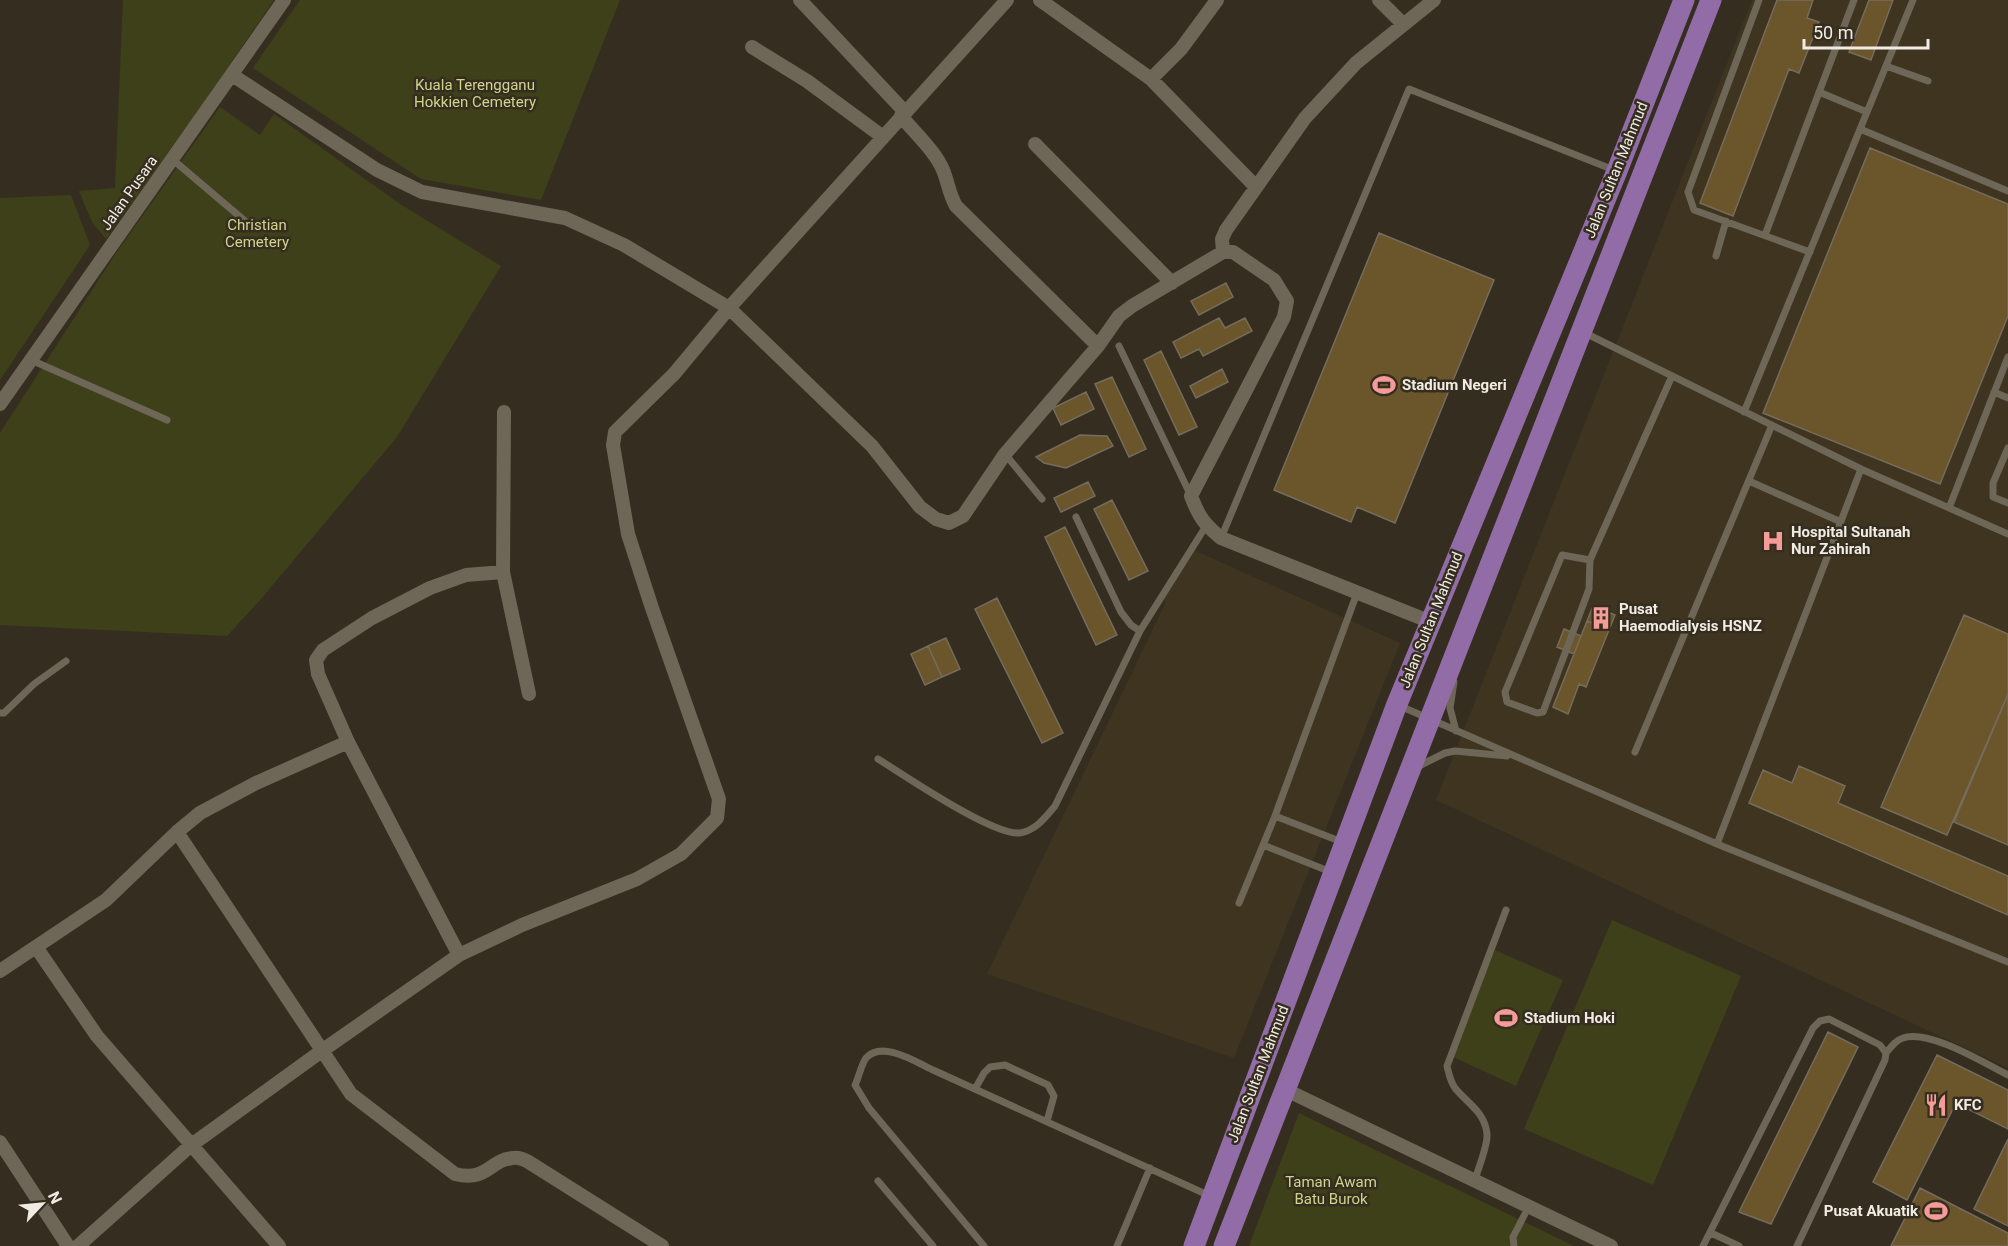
<svg xmlns="http://www.w3.org/2000/svg" width="2008" height="1246" viewBox="0 0 2008 1246" font-family="Roboto,sans-serif">
<style>
.built{fill:#3e3420}
.green{fill:#3d4018}
.building{fill:#6b552b;stroke:#756c5d;stroke-width:1.5}
.lines{fill:none;stroke-linecap:round;stroke-linejoin:round}
.lane{stroke:#6e6657;stroke-width:7}
.street{stroke:#6e6657;stroke-width:14}
.primary{stroke:#916ca7;stroke-width:21}
.labels{text-anchor:middle;stroke-width:5;stroke-linejoin:round;paint-order:stroke}
.park-label{font-size:15px;fill:#ced58b;stroke:#352e20}
.street-label{font-size:15px;fill:#f1ece3;stroke:#352e20}
.poi-label{font-size:15px;font-weight:bold;fill:#f1ece3;stroke:#352e20;text-anchor:start}
</style>
<rect width="100%" height="100%" fill="#352e20"/>
<!-- built -->
<path class="built" d="M1752,0H2008V1068L1436,800Z
M1194,550L1400,643L1234,1058L987,974L1166,602L1162,600Z"/>
<!-- green -->
<path class="green" d="M123,0H274L202,105L106,239L92,222L79,191L115,188Z
M300,0H620L541,200L421,179L253,68Z
M220,107L260,135L274,114L400,204L501,266L397,437L261,599L227,636L0,625V433L116,253Z
M71,195L90,245L0,380V198Z
M1612,920L1741,976L1653,1185L1524,1129Z
M1495,950L1563,980L1516,1086L1449,1055Z
M1299,1113L1574,1246H1249Z"/>
<!-- building -->
<path class="building" d="M1777,0H1813L1807,18L1819,22L1799,73L1789,69L1733,216L1700,203Z
M1869,0H1893L1871,60L1849,52Z
M1870,148L2008,204V316L1940,484L1763,413Z
M1379,233L1494,280L1395,523L1357,507L1351,522L1274,490Z
M1226,283L1233,297L1199,315L1191,301Z
M1219,318L1225,328L1245,318L1252,331L1203,356L1199,349L1181,358L1173,342Z
M1161,351L1197,427L1179,435L1144,360Z
M1222,369L1228,382L1196,398L1190,386Z
M1112,377L1146,449L1129,457L1095,384Z
M1086,392L1094,409L1061,425L1053,408Z
M1080,435L1107,436L1113,446L1066,468L1044,463L1036,457Z
M1088,482L1095,496L1061,512L1054,498Z
M1112,500L1148,571L1129,580L1094,509Z
M1065,527L1117,635L1096,645L1045,537Z
M997,598L1063,733L1042,743L975,609Z
M1593,606L1615,615L1609,630L1587,621Z
M1964,615L2008,634V694L1947,835L1881,807Z
M1587,621L1609,630L1586,687L1579,684L1568,714L1553,707Z
M1564,629L1581,636L1574,654L1557,647Z
M946,638L960,669L942,677L928,646Z
M928,646L942,677L925,685L911,654Z
M2008,694V845L1954,822Z
M1799,766L1845,786L1838,803L2008,876V915L1749,803L1763,770L1792,783Z
M1828,1032L1858,1047L1771,1224L1739,1212Z
M1937,1055L2008,1090V1129L1956,1103L1907,1200L1873,1182Z
M2008,1139V1226L1974,1209Z
M1920,1188L2008,1233V1246H1891Z"/>
<g class="lines">
<!-- lane -->
<path class="lane" d="M1759,0L1688,192L1694,210L1810,252
M1886,66L1928,81
M1819,92L1867,112
M1860,129L2008,191
M172,159L245,221
M1765,235L1854,0
M1716,256L1726,221
M1585,333L1861,469L2008,534
M1119,346L1191,496
M31,360L167,420
M1994,392L2008,398
M1744,412L1913,0
M2008,448L1993,483V497L2008,503
M1005,454L1042,499
M1749,481L1841,522
M1949,508L2008,357
M1076,517L1121,612L1131,625L1140,631
M1221,538L1409,89L1614,170
M1590,560L1562,555L1505,692L1507,702L1537,713L1543,712L1589,589L1590,560L1672,376
M1454,682L1450,708L1456,731
M1400,706L1717,844L2008,962
M0,713H4L34,684L66,661
M1635,752L1772,425
M878,759C904,775 993,836 1020,833C1036,830 1045,818 1055,806L1140,631L1206,526
M1417,767L1445,753L1455,751L1507,756
M1275,816L1342,842
M1717,844L1861,469
M1263,845L1331,872
M1239,903L1275,816L1357,593
M1886,1053C1891,1047 1896,1040 1903,1038C1929,1029 1984,1063 2008,1075
M975,1089L984,1073L990,1067L1005,1065L1048,1085L1054,1096L1047,1121
M1475,1180C1478,1168 1488,1146 1487,1134C1485,1112 1467,1103 1455,1088C1450,1081 1449,1074 1447,1066L1506,910
M878,1181L933,1246
M1711,1233L1739,1246
M984,1246L869,1108L855,1085C859,1077 861,1065 866,1058C882,1040 916,1062 933,1070L1210,1196
M1117,1246L1150,1168
M1514,1246L1513,1237L1529,1206
M1703,1246L1813,1028L1820,1021L1829,1019L1880,1045L1886,1053L1885,1060L1797,1246"/>
<!-- street -->
<path class="street" d="M800,0L905,112
M1040,0L1151,79L1256,187
M1379,0L1403,24
M752,47L807,81L883,137
M232,75L377,170L422,192L565,218L624,245L729,308L872,446L920,507L936,519L949,523L963,516L1005,454L1098,346L1119,316L1132,306L1223,252H1233L1274,280L1287,301L1284,317L1191,496C1199,517 1204,524 1221,538L1431,622
M1151,79L1181,49L1217,0
M901,116C914,132 936,152 943,170C948,182 949,194 956,206L1098,346
M1035,144L1172,283
M1223,252L1222,239L1226,230L1305,118L1356,63L1434,0
M0,404L284,0
M504,412L503,572L529,694
M177,832L351,1094L455,1174C488,1182 489,1160 513,1158C517,1157 523,1159 527,1161L662,1246
M36,947L97,1036L279,1246
M459,955L522,925L637,879L681,854L717,818L719,799L652,608L628,534L613,445L615,432L674,374L729,308L1007,0
M0,971L106,900L177,832L200,813L256,783L348,742
M1284,1089L1611,1246
M0,1142L68,1246
M78,1246L190,1146L323,1050L459,955L348,742L318,674L316,660L323,650L372,618L430,588L466,575L503,572"/>
<!-- primary -->
<path class="primary" d="M1194,1246L1397,704L1617,171L1684,0
M1224,1246L1711,0"/>
</g>
<!-- icons -->
<defs>
<g id="stadium-bare" transform="scale(1.8)"><path d="M0-5a6.5 5 0 1 0 0 10a6.5 5 0 1 0 0-10ZM-3.5-1.8h7v3.6h-7Z" fill="#f59b98" stroke="#352e20" stroke-width="2.5" paint-order="stroke"/></g>
<g id="hospital-bare" transform="scale(1.8)"><path d="M-5-5h3v3.5h4V-5h3V5h-3V1.5h-4V5h-3Z" fill="#f59b98" stroke="#352e20" stroke-width="2.5" paint-order="stroke"/></g>
<g id="building-bare" transform="scale(1.8)"><path d="M-4-6H4V6H1V3H-1V6H-4ZM-2.5-4.3h1.7v1.8h-1.7ZM.8-4.3h1.7v1.8H.8ZM-2.5-1h1.7V.8h-1.7ZM.8-1h1.7V.8H.8Z" fill="#f59b98" stroke="#352e20" stroke-width="2.5" paint-order="stroke"/></g>
<g id="restaurant-bare" transform="scale(1.8)"><path d="M-5-6h1v4h1v-4h1v4h1v-4h1v5L-1.5 .5V6h-2V.5L-5-1ZM5-6V6H3V1.5H1.5Q1.5-4 5-6Z" fill="#f59b98" stroke="#352e20" stroke-width="2.5" paint-order="stroke"/></g>
</defs>
<g fill-rule="evenodd">
<use href="#stadium-bare" x="1384" y="385"/>
<use href="#hospital-bare" x="1773" y="541"/>
<use href="#building-bare" x="1601" y="618"/>
<use href="#stadium-bare" x="1506" y="1018"/>
<use href="#restaurant-bare" x="1936" y="1105"/>
<use href="#stadium-bare" x="1936" y="1211"/>
</g>
<g class="labels">
<!-- park labels -->
<g class="park-label">
<text x="475" y="90">Kuala Terengganu<tspan x="475" dy="17">Hokkien Cemetery</tspan></text>
<text x="257" y="230">Christian<tspan x="257" dy="17">Cemetery</tspan></text>
<text x="1331" y="1187">Taman Awam<tspan x="1331" dy="17">Batu Burok</tspan></text>
</g>
<!-- street labels -->
<g class="street-label">
<text transform="translate(1616 170) rotate(-68)" y="5">Jalan Sultan Mahmud</text>
<text transform="translate(129 193) rotate(-55)" y="5">Jalan Pusara</text>
<text transform="translate(1431 620) rotate(-68)" y="5">Jalan Sultan Mahmud</text>
<text transform="translate(1258 1074) rotate(-69)" y="5">Jalan Sultan Mahmud</text>
</g>
<!-- poi labels -->
<g class="poi-label">
<text x="1402" y="390">Stadium Negeri</text>
<text x="1791" y="537">Hospital Sultanah<tspan x="1791" dy="17">Nur Zahirah</tspan></text>
<text x="1619" y="614">Pusat<tspan x="1619" dy="17">Haemodialysis HSNZ</tspan></text>
<text x="1524" y="1023">Stadium Hoki</text>
<text x="1954" y="1110">KFC</text>
<text x="1918" y="1216" text-anchor="end">Pusat Akuatik</text>
</g>
</g>
<!-- north arrow -->
<g transform="translate(42 1204) rotate(64)" stroke="#352e20" stroke-width="4.5" paint-order="stroke">
<path d="M0-4.5L10 22L0 15L-10 22Z" fill="#f1ece3"/>
<text y="-9" font-size="16" font-weight="bold" text-anchor="middle" fill="#f1ece3">N</text>
</g>
<!-- scale -->
<path d="M1804 39v9h124v-9" fill="none" stroke="#f1ece3" stroke-width="3"/>
<text x="1813" y="39" font-size="18" fill="#f1ece3" stroke="#352e20" stroke-width="4.5" paint-order="stroke">50 m</text>
</svg>
